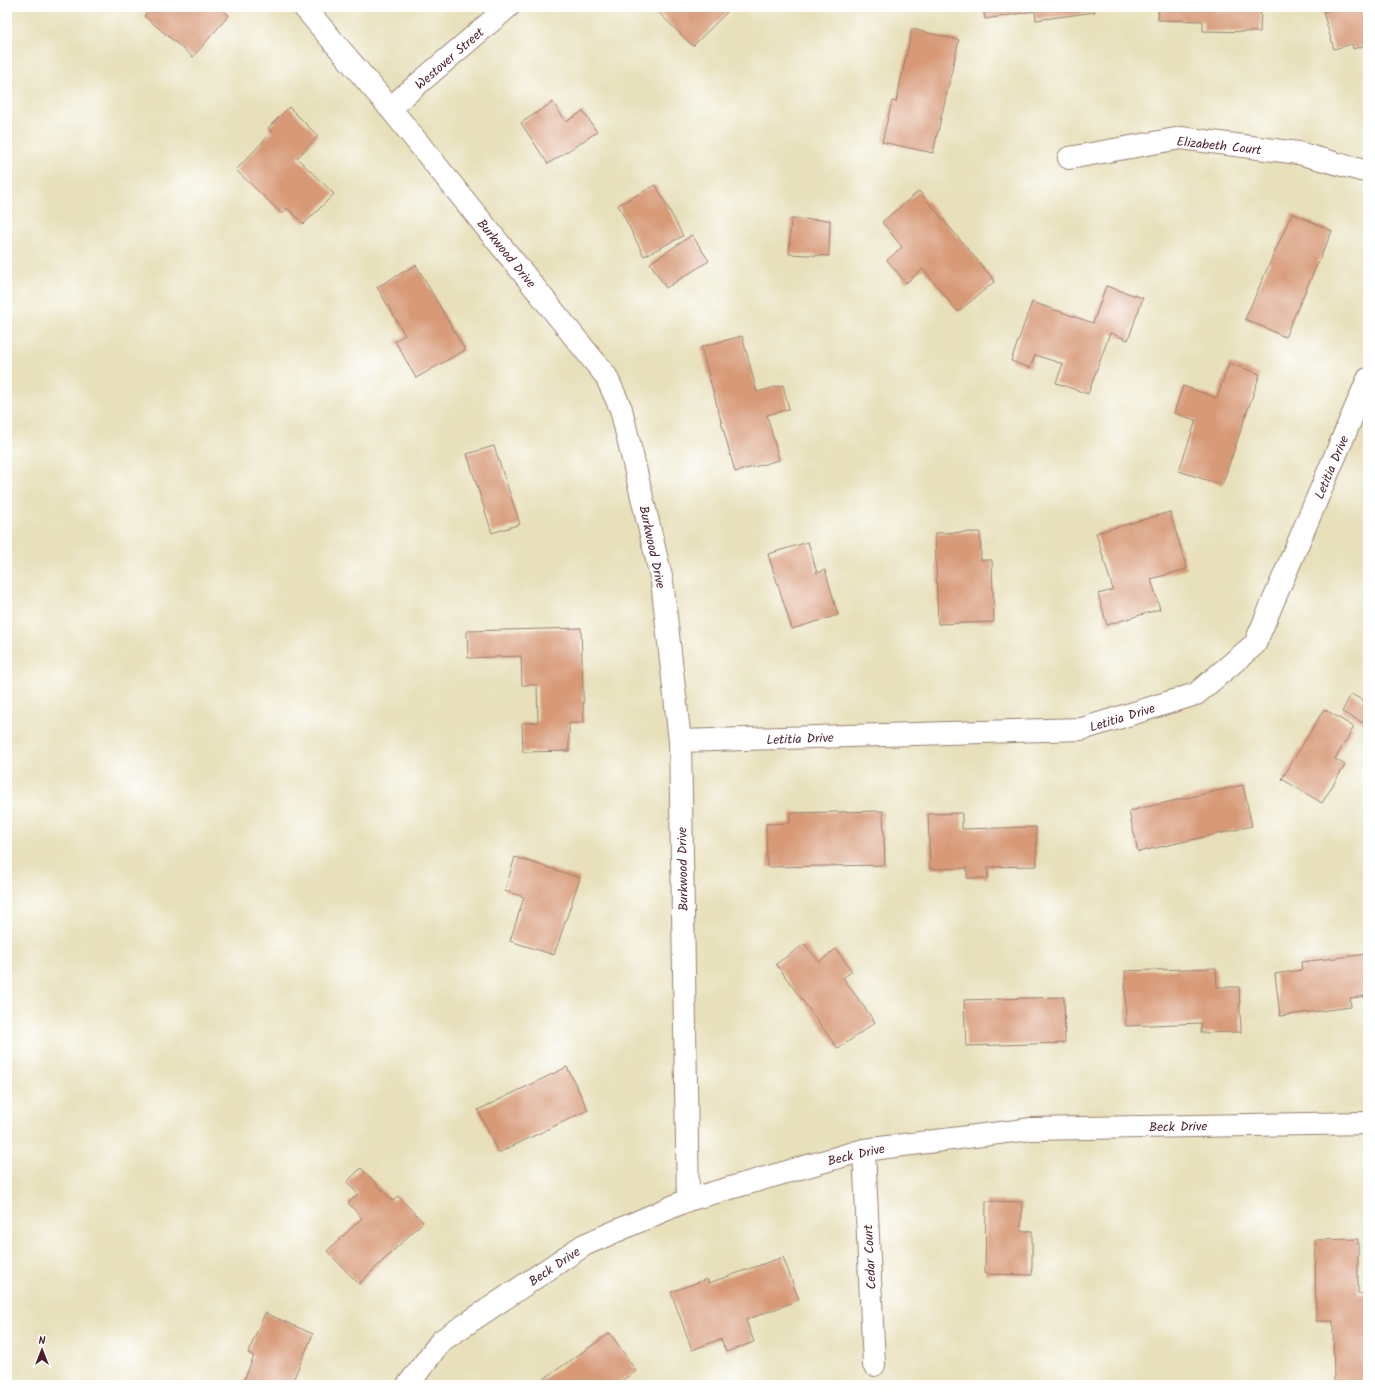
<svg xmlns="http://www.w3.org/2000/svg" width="1375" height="1392" viewBox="0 0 1375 1392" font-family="Kalam,sans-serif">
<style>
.building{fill:#d79976}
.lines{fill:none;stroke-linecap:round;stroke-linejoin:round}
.street-casing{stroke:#988072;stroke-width:24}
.street{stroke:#fff;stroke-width:22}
.labels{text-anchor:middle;stroke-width:3;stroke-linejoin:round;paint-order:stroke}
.street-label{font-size:13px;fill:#4a1f2b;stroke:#fff}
</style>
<rect width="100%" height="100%" fill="#fff"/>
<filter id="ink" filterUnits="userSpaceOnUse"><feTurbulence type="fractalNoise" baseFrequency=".025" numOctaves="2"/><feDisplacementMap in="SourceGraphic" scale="8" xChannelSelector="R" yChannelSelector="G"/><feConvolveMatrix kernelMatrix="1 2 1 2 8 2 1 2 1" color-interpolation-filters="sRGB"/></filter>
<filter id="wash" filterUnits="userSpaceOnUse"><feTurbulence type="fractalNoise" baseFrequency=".012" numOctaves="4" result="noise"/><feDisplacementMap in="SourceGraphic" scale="16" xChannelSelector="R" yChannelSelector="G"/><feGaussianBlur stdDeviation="0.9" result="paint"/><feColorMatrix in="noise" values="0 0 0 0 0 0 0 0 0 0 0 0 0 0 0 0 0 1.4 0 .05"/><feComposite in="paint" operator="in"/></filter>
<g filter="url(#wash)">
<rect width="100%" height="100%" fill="#e7e0ba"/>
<g id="blocks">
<!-- building -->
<path class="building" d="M151,7H219L229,15L193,57L144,16Z
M653,7H732L693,46Z
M983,7H1094L1095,12L1036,20L1035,11L985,19Z
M1159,7H1261L1260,32L1203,31V21L1158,20Z
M1342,7H1368V45L1353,49L1352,44L1334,49L1323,12Z
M912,29L959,40L933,153L882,142L892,101L896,102Z
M553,102L566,122L583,111L597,132L548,164L521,123Z
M289,107L318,136L297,158L334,194L304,224L287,208L282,214L236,170L272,132L268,128Z
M656,185L683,236L644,256L618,205Z
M919,191L995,281L958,312L923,269L906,283L887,260L902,247L882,222Z
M1292,213L1332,231L1285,337L1245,319Z
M791,219L830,220L829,256L789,254Z
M692,235L709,261L666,288L650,263Z
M416,265L465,350L416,378L395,341L405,335L377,287Z
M1106,286L1143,298L1128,340L1110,333L1088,394L1056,383L1063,364L1035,355L1030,368L1011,361L1032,302L1093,323Z
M742,336L757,392L783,385L789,409L767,415L779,460L735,472L701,347Z
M1229,363L1260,374L1222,485L1179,471L1196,420L1174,413L1183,386L1217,398Z
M494,446L520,524L492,533L467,454Z
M1170,512L1187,569L1151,579L1160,609L1107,625L1098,594L1113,590L1096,533Z
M980,532L981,560H992L994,622L938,624L935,533Z
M808,542L817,573L825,570L838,615L792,629L768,554Z
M581,628L584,723H569V751L523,752L522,723L538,722L537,685H522L521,656L468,658L467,631Z
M1351,694L1368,703V725L1342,712Z
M1324,709L1354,727L1335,759L1345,765L1322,803L1282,779Z
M1243,785L1252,826L1138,852L1129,811Z
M883,811L885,865L767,867L766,824L790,823V813Z
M962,813V829L1036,827L1037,866L988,867V878H967V868L930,869L928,814Z
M515,857L580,878L554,955L510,941L524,897L505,891Z
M805,944L819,962L836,949L852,971L843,978L875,1022L838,1049L776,964Z
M1368,954V996L1350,998L1351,1007L1280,1016L1275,974L1302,970L1301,962Z
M1216,968L1217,987H1239L1241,1032L1201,1033V1023L1126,1026L1125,971Z
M1064,997L1065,1043L966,1046L964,1000Z
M567,1067L588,1110L498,1153L478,1110Z
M361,1168L393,1201L398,1196L423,1222L359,1284L327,1251L362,1218L348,1203L358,1194L347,1182Z
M986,1201L1022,1202L1021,1231H1032V1275L985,1274Z
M1358,1239V1294H1368V1385H1334L1333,1321H1316L1315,1240Z
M783,1257L799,1300L746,1320L754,1342L726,1352L721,1339L692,1350L671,1292L707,1279L709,1283Z
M265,1313L313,1334L291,1385H242L254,1356L248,1353Z
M610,1333L636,1371L615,1385H535Z"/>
</g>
</g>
<g filter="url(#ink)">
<use href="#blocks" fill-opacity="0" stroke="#988072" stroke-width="1"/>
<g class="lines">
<!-- street casing -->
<g class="street-casing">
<path id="street" d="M304,7L390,108L606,376L621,409L662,581L680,741L688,1200
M390,108L508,7
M1069,158L1181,138L1298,153L1368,172
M680,741L1082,729L1196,694L1255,644L1368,379
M864,1150L874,1365
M408,1385L441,1341L584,1245L688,1200L864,1150L1031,1129L1368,1123"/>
</g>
<!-- street -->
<use href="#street" class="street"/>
</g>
</g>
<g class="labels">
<!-- street labels -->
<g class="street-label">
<text transform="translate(449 58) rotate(-41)" y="5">Westover Street</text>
<text transform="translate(1219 145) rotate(6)" y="5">Elizabeth Court</text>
<text transform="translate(507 253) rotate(51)" y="5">Burkwood Drive</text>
<text transform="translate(1331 467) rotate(-67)" y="5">Letitia Drive</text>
<text transform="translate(653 547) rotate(78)" y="5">Burkwood Drive</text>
<text transform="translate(1122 717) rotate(-17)" y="5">Letitia Drive</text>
<text transform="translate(800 738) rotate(-2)" y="5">Letitia Drive</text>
<text transform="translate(682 869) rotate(-91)" y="5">Burkwood Drive</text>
<text transform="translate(1178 1126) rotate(-1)" y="5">Beck Drive</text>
<text transform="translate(856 1154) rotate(-13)" y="5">Beck Drive</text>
<text transform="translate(869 1257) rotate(-93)" y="5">Cedar Court</text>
<text transform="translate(554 1266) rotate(-34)" y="5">Beck Drive</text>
</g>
</g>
<!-- margin -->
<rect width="1375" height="1392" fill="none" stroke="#fff" stroke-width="24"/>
<!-- north arrow -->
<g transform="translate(42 1350)" stroke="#ffffff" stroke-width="3" paint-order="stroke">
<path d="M0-3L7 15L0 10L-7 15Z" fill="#4a1f2b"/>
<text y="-6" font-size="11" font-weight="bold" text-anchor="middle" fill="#4a1f2b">N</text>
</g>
</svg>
